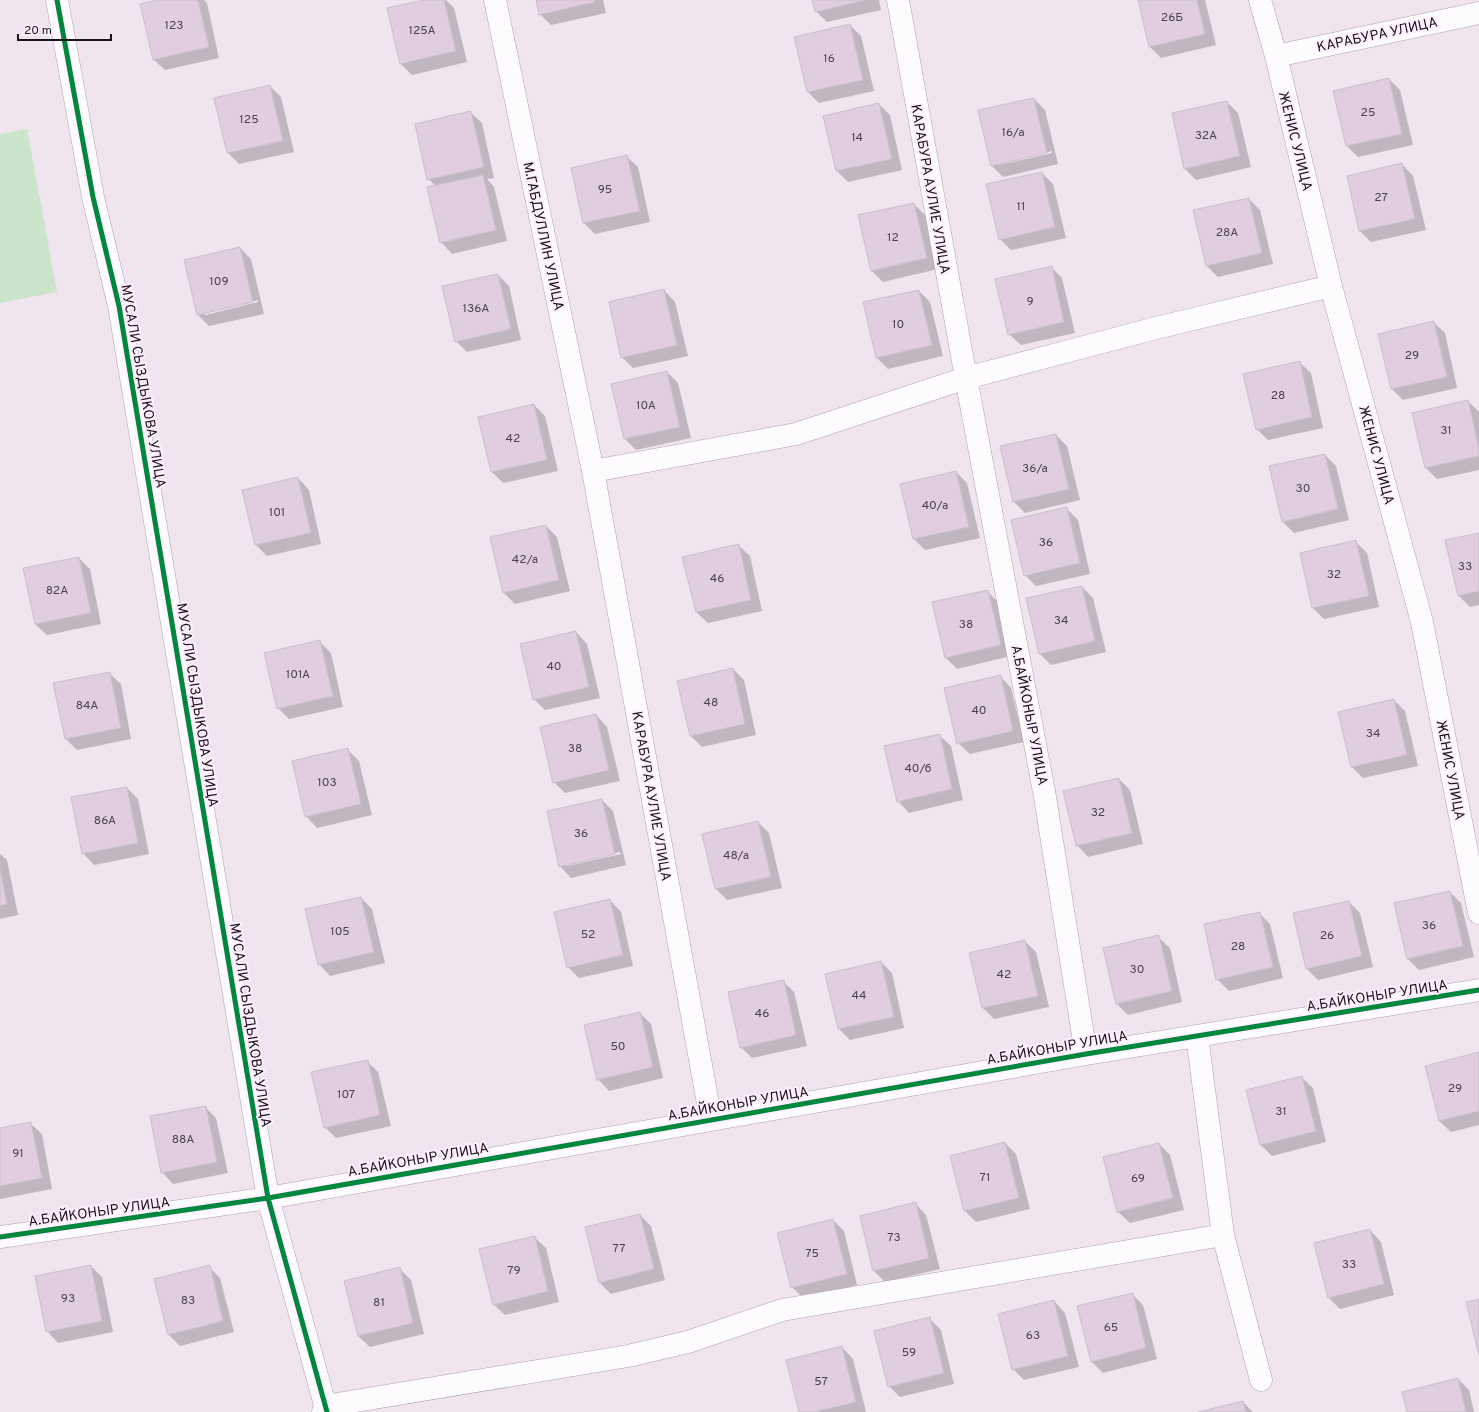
<svg xmlns="http://www.w3.org/2000/svg" width="1479" height="1412" viewBox="0 0 1479 1412" font-family="Overpass,sans-serif">
<style>
.green{fill:#cbe5ca}
.shadow{fill:#0003;fill-rule:evenodd}
.building{fill:#e0cde0;stroke:#c9c0c8}
.lines{fill:none;stroke-linecap:round;stroke-linejoin:round}
.minor-casing{stroke:#ada4ac;stroke-width:23}
.minor{stroke:#fdfbfd;stroke-width:22}
.cycleway-casing{stroke:#ffeffe;stroke-width:8}
.cycleway{stroke:#00873e;stroke-width:5}
.labels{text-anchor:middle;stroke-width:4;stroke-linejoin:round;paint-order:stroke}
.number-label{font-size:12px;fill:#4c424c}
.street-label{font-size:14px;fill:#191319;stroke:#ffeffe}
</style>
<rect width="100%" height="100%" fill="#f0e4ef"/>
<!-- green -->
<path class="green" d="M27,129L57,292L0,303V134Z"/>
<!-- shadow -->
<path class="shadow" d="M160,0H204L207,3L219,58L165,70L153,59Z
M429,0H446L454,8L467,62L412,75L401,64Z
M537,0H603L606,13L551,25L540,14Z
M813,0H879L881,10L827,22L816,11Z
M1139,0H1205L1216,45L1161,58L1150,47Z
M850,25L861,36L874,91L819,103L808,92Z
M1389,79L1400,90L1413,145L1358,157L1347,146L1334,92Z
M270,86L281,97L294,152L239,164L228,153Z
M1034,99L1045,110L1058,164L1003,177L992,166ZM1052,151V153L999,165V163Z
M1227,102L1238,113L1251,167L1196,180L1185,169Z
M879,104L890,115L902,170L848,182L837,171L824,117Z
M470,112L482,123L494,178L487,179L494,187L507,241L452,254L441,242L436,186L428,179Z
M626,156L638,167L650,222L595,234L584,223L572,168Z
M1402,164L1413,176L1426,230L1371,242L1360,231L1348,177Z
M1042,173L1053,184L1066,238L1011,250L1000,239Z
M1249,199L1260,210L1273,264L1218,277L1207,266Z
M914,204L925,215L938,269L883,282L872,271L860,216Z
M240,248L251,259L264,314L209,326L198,315L186,260ZM258,300V302L205,315V313Z
M1051,267L1062,278L1075,333L1021,345L1009,334Z
M498,275L509,286L521,340L467,352L456,341Z
M664,290L675,302L688,356L633,368L622,357Z
M919,291L930,302L943,356L888,369L877,358L865,303Z
M1433,322L1445,333L1457,388L1403,400L1392,389L1379,334Z
M1299,362L1311,373L1323,428L1268,440L1257,429Z
M667,372L678,383L691,438L636,450L625,439L613,385Z
M1468,401L1479,412V470L1437,479L1426,468Z
M534,405L545,416L558,471L503,483L492,472L480,417Z
M1056,435L1067,446L1080,500L1025,513L1014,502L1002,447Z
M1325,455L1336,466L1349,520L1294,533L1283,522Z
M956,472L967,483L980,538L925,550L914,539Z
M298,478L309,490L321,544L267,556L256,545L243,491Z
M1067,509L1078,520L1090,574L1036,586L1025,575Z
M546,526L557,537L570,591L515,604L504,593Z
M1479,534V605L1470,607L1459,596Z
M1355,541L1367,553L1379,607L1324,619L1313,608L1301,554Z
M738,545L750,556L762,611L708,623L696,612Z
M79,558L90,569L101,624L47,635L35,624Z
M1082,587L1093,598L1106,652L1051,665L1040,654Z
M987,591L998,602L1011,656L957,669L945,657Z
M576,632L587,644L600,698L545,710L534,699Z
M319,641L331,653L343,707L289,719L278,708Z
M733,669L744,680L756,735L702,747L691,736Z
M109,673L121,684L131,739L77,750L66,739Z
M1000,676L1011,688L1024,742L970,754L958,743Z
M1394,700L1405,711L1418,766L1363,778L1352,767Z
M596,715L607,727L620,781L565,793L554,782Z
M939,735L951,746L963,800L909,813L898,801Z
M348,750L359,761L372,815L317,828L306,816Z
M1119,779L1130,790L1143,844L1088,857L1077,845Z
M127,788L138,799L149,854L94,865L83,853Z
M602,800L613,811L626,865L571,878L560,866ZM620,852L621,854L567,866V864Z
M758,822L769,833L782,888L727,900L716,889L703,834Z
M0,854L7,860L18,915L0,919Z
M1450,892L1461,903L1474,957L1419,970L1408,959Z
M361,898L372,909L385,963L330,976L319,964Z
M610,900L621,912L633,966L579,978L568,967Z
M1349,902L1360,913L1373,967L1318,980L1307,969Z
M1259,913L1270,924L1283,978L1229,991L1217,979Z
M1158,937L1170,948L1182,1002L1128,1015L1116,1003Z
M1025,941L1036,952L1049,1007L994,1019L983,1008Z
M881,962L892,973L904,1028L850,1040L839,1029Z
M783,981L794,992L807,1046L752,1058L741,1047Z
M640,1013L651,1024L663,1078L609,1091L598,1079Z
M1479,1053V1125L1451,1132L1439,1121Z
M367,1061L378,1072L391,1126L336,1138L325,1127Z
M1301,1077L1313,1088L1326,1142L1272,1156L1261,1145Z
M205,1107L216,1118L228,1173L173,1184L162,1172Z
M30,1123L42,1134L52,1189L0,1199V1129Z
M1005,1143L1016,1154L1030,1209L976,1222L965,1211Z
M1159,1144L1170,1155L1184,1210L1130,1223L1118,1212L1105,1158Z
M915,1203L926,1215L940,1269L885,1282L874,1271L861,1217Z
M640,1215L651,1226L665,1280L611,1294L599,1282Z
M833,1220L844,1231L857,1285L803,1298L792,1287Z
M1370,1230L1381,1242L1394,1295L1340,1309L1329,1298L1316,1244Z
M534,1237L546,1248L559,1302L505,1315L493,1304Z
M91,1266L102,1277L113,1332L58,1343L47,1331Z
M209,1267L220,1278L234,1332L180,1346L168,1334Z
M399,1268L411,1280L424,1334L370,1347L358,1336Z
M1132,1294L1143,1305L1157,1359L1103,1373L1091,1361Z
M1054,1301L1065,1313L1079,1367L1024,1380L1013,1369Z
M930,1319L941,1330L954,1384L900,1397L889,1386Z
M842,1347L853,1359L866,1412H800Z
M1458,1379L1469,1390L1474,1412H1408Z
M1243,1402L1253,1412H1203Z"/>
<!-- building -->
<path class="building" d="M156,0H198L209,47L153,60L140,4Z
M424,0H444L456,51L400,64L387,8Z
M536,0H595V2L539,15Z
M812,0H867L815,12Z
M1138,0H1197L1205,34L1149,47Z
M850,24L863,80L807,92L794,37Z
M1389,78L1402,134L1346,146L1333,91Z
M270,85L283,141L227,153L214,98Z
M1034,98L1047,153L991,166L978,110Z
M1227,101L1240,156L1184,169L1172,113Z
M879,103L892,159L836,171L823,116Z
M471,111L484,167L427,180L415,124Z
M627,155L640,211L583,223L571,168Z
M1402,163L1415,219L1359,231L1347,176Z
M1042,172L1055,227L999,240L986,184Z
M483,175L496,230L440,243L427,187Z
M1249,198L1262,253L1206,266L1193,210Z
M914,203L927,258L871,271L858,215Z
M240,247L253,302L197,315L184,260Z
M1052,266L1064,322L1008,335L995,279Z
M498,274L511,329L455,342L442,286Z
M664,289L677,345L621,358L609,302Z
M919,290L932,345L876,358L863,302Z
M1434,321L1447,377L1391,389L1378,334Z
M1300,361L1312,417L1256,430L1243,374Z
M667,371L680,427L624,439L611,384Z
M1468,400L1479,448V456L1425,468L1412,413Z
M534,404L547,460L491,472L478,417Z
M1056,434L1069,489L1013,502L1000,446Z
M1325,454L1338,509L1282,522L1269,466Z
M956,471L969,527L913,539L900,484Z
M298,477L311,533L255,545L242,490Z
M1067,507L1080,563L1024,576L1011,520Z
M546,525L559,580L503,593L490,537Z
M1479,533V591L1458,596L1445,540Z
M1356,540L1369,596L1312,608L1300,553Z
M739,544L751,600L696,612L682,557Z
M79,557L91,613L35,624L23,568Z
M1082,586L1095,641L1039,654L1026,598Z
M988,590L1001,645L945,658L932,602Z
M576,631L589,687L533,700L520,644Z
M320,640L333,696L277,709L264,653Z
M733,668L745,724L690,736L677,681Z
M110,672L121,728L65,739L53,683Z
M1001,675L1013,731L957,744L944,688Z
M1394,699L1407,755L1351,767L1338,712Z
M596,714L609,770L553,783L540,727Z
M940,734L952,789L897,802L884,746Z
M348,748L361,804L305,817L292,761Z
M1119,778L1132,833L1076,846L1063,791Z
M127,787L138,843L82,854L71,797Z
M602,799L615,854L559,867L547,811Z
M758,821L771,877L715,889L702,834Z
M0,868L7,904L0,906Z
M1450,891L1463,946L1407,959L1394,903Z
M361,897L374,952L318,965L305,909Z
M610,899L623,955L567,968L554,912Z
M1349,901L1362,956L1306,969L1293,913Z
M1260,912L1273,967L1216,980L1204,924Z
M1159,935L1172,991L1116,1004L1103,948Z
M1025,940L1038,996L982,1008L969,953Z
M881,961L894,1017L838,1029L825,974Z
M784,980L796,1035L740,1048L728,992Z
M640,1012L653,1067L597,1080L584,1025Z
M1479,1052V1111L1439,1121L1425,1066Z
M368,1060L380,1115L324,1128L311,1072Z
M1302,1076L1316,1131L1260,1145L1246,1090Z
M206,1106L217,1162L161,1173L150,1116Z
M31,1122L42,1178L0,1186V1128Z
M1005,1142L1019,1198L964,1211L950,1156Z
M1159,1143L1173,1198L1117,1212L1103,1157Z
M916,1202L929,1258L873,1271L860,1216Z
M640,1214L654,1269L599,1283L585,1227Z
M833,1219L847,1274L791,1288L777,1233Z
M1370,1229L1384,1284L1328,1298L1314,1243Z
M535,1236L548,1291L493,1305L479,1249Z
M91,1265L102,1321L46,1332L35,1276Z
M210,1265L223,1321L168,1335L154,1279Z
M400,1267L413,1323L358,1336L344,1281Z
M1133,1293L1146,1348L1091,1362L1077,1306Z
M1479,1299V1355L1466,1302Z
M1054,1300L1068,1356L1012,1370L998,1314Z
M930,1317L944,1373L888,1387L874,1331Z
M842,1346L856,1402L815,1412H799L786,1360Z
M1458,1378L1466,1412H1407L1402,1392Z
M1243,1401L1246,1412H1198Z"/>
<g class="lines">
<!-- minor casing -->
<g class="minor-casing">
<path id="minor" d="M57,0L93,197L119,306L268,1198L327,1412
M495,0L593,471L711,1120
M898,0L966,378L1045,797L1086,1054
M1260,0L1276,56L1331,286L1422,622L1479,913
M1276,56L1479,13
M593,471L796,434L966,378L1156,328L1331,286
M1197,1036L1223,1235L1261,1380
M0,1237L268,1198L1086,1054L1479,990
M323,1412L325,1406L628,1356L688,1342L782,1310L1223,1235"/>
</g>
<!-- minor -->
<use href="#minor" class="minor"/>
<!-- cycleway casing -->
<g class="cycleway-casing">
<path id="cycleway" d="M57,0L93,197L119,306L268,1198L327,1412
M0,1237L268,1198L1086,1054L1479,990"/>
</g>
<!-- cycleway -->
<use href="#cycleway" class="cycleway"/>
</g>
<g class="labels">
<!-- number labels -->
<g class="number-label">
<text x="1172" y="21">26Б</text>
<text x="174" y="29">123</text>
<text x="422" y="34">125А</text>
<text x="829" y="62">16</text>
<text x="1368" y="116">25</text>
<text x="249" y="123">125</text>
<text x="1013" y="136">16/a</text>
<text x="1206" y="139">32А</text>
<text x="857" y="141">14</text>
<text x="605" y="193">95</text>
<text x="1381" y="201">27</text>
<text x="1021" y="210">11</text>
<text x="1227" y="236">28А</text>
<text x="893" y="241">12</text>
<text x="219" y="285">109</text>
<text x="1030" y="305">9</text>
<text x="476" y="312">136А</text>
<text x="898" y="328">10</text>
<text x="1412" y="359">29</text>
<text x="1278" y="399">28</text>
<text x="646" y="409">10А</text>
<text x="1446" y="434">31</text>
<text x="513" y="442">42</text>
<text x="1035" y="472">36/a</text>
<text x="1303" y="492">30</text>
<text x="935" y="509">40/a</text>
<text x="277" y="516">101</text>
<text x="1046" y="546">36</text>
<text x="525" y="563">42/a</text>
<text x="1465" y="570">33</text>
<text x="1334" y="578">32</text>
<text x="717" y="582">46</text>
<text x="57" y="594">82А</text>
<text x="1061" y="624">34</text>
<text x="966" y="628">38</text>
<text x="554" y="670">40</text>
<text x="298" y="678">101А</text>
<text x="711" y="706">48</text>
<text x="87" y="709">84А</text>
<text x="979" y="714">40</text>
<text x="1373" y="737">34</text>
<text x="575" y="752">38</text>
<text x="918" y="772">40/б</text>
<text x="327" y="786">103</text>
<text x="1098" y="816">32</text>
<text x="105" y="824">86А</text>
<text x="581" y="837">36</text>
<text x="736" y="859">48/a</text>
<text x="1429" y="929">36</text>
<text x="340" y="935">105</text>
<text x="588" y="938">52</text>
<text x="1327" y="939">26</text>
<text x="1238" y="950">28</text>
<text x="1137" y="973">30</text>
<text x="1004" y="978">42</text>
<text x="859" y="999">44</text>
<text x="762" y="1017">46</text>
<text x="618" y="1050">50</text>
<text x="1455" y="1092">29</text>
<text x="346" y="1098">107</text>
<text x="1281" y="1115">31</text>
<text x="183" y="1143">88А</text>
<text x="18" y="1157">91</text>
<text x="985" y="1181">71</text>
<text x="1138" y="1182">69</text>
<text x="894" y="1241">73</text>
<text x="619" y="1252">77</text>
<text x="812" y="1257">75</text>
<text x="1349" y="1268">33</text>
<text x="514" y="1274">79</text>
<text x="68" y="1302">93</text>
<text x="188" y="1304">83</text>
<text x="379" y="1306">81</text>
<text x="1111" y="1331">65</text>
<text x="1033" y="1339">63</text>
<text x="909" y="1356">59</text>
<text x="821" y="1385">57</text>
</g>
<!-- street labels -->
<g class="street-label">
<text transform="translate(1377 34) rotate(-12)" y="5">КАРАБУРА УЛИЦА</text>
<text transform="translate(1296 141) rotate(76)" y="5">ЖЕНИС УЛИЦА</text>
<text transform="translate(931 189) rotate(80)" y="5">КАРАБУРА АУЛИЕ УЛИЦА</text>
<text transform="translate(544 236) rotate(78)" y="5">М.ГАБДУЛЛИН УЛИЦА</text>
<text transform="translate(144 386) rotate(80)" y="5">МУСАЛИ СЫЗДЫКОВА УЛИЦА</text>
<text transform="translate(1377 455) rotate(75)" y="5">ЖЕНИС УЛИЦА</text>
<text transform="translate(198 705) rotate(81)" y="5">МУСАЛИ СЫЗДЫКОВА УЛИЦА</text>
<text transform="translate(1030 715) rotate(79)" y="5">А.БАЙКОНЫР УЛИЦА</text>
<text transform="translate(1451 770) rotate(79)" y="5">ЖЕНИС УЛИЦА</text>
<text transform="translate(652 796) rotate(80)" y="5">КАРАБУРА АУЛИЕ УЛИЦА</text>
<text transform="translate(1377 995) rotate(-9)" y="5">А.БАЙКОНЫР УЛИЦА</text>
<text transform="translate(251 1025) rotate(81)" y="5">МУСАЛИ СЫЗДЫКОВА УЛИЦА</text>
<text transform="translate(1057 1047) rotate(-10)" y="5">А.БАЙКОНЫР УЛИЦА</text>
<text transform="translate(738 1103) rotate(-10)" y="5">А.БАЙКОНЫР УЛИЦА</text>
<text transform="translate(418 1159) rotate(-10)" y="5">А.БАЙКОНЫР УЛИЦА</text>
<text transform="translate(99 1211) rotate(-8)" y="5">А.БАЙКОНЫР УЛИЦА</text>
</g>
</g>
<!-- scale -->
<path d="M18 34v6h93v-6" fill="none" stroke="#191319" stroke-width="2"/>
<text x="24" y="34" font-size="12" fill="#191319" stroke="#ffeffe" stroke-width="3" paint-order="stroke">20 m</text>
</svg>
